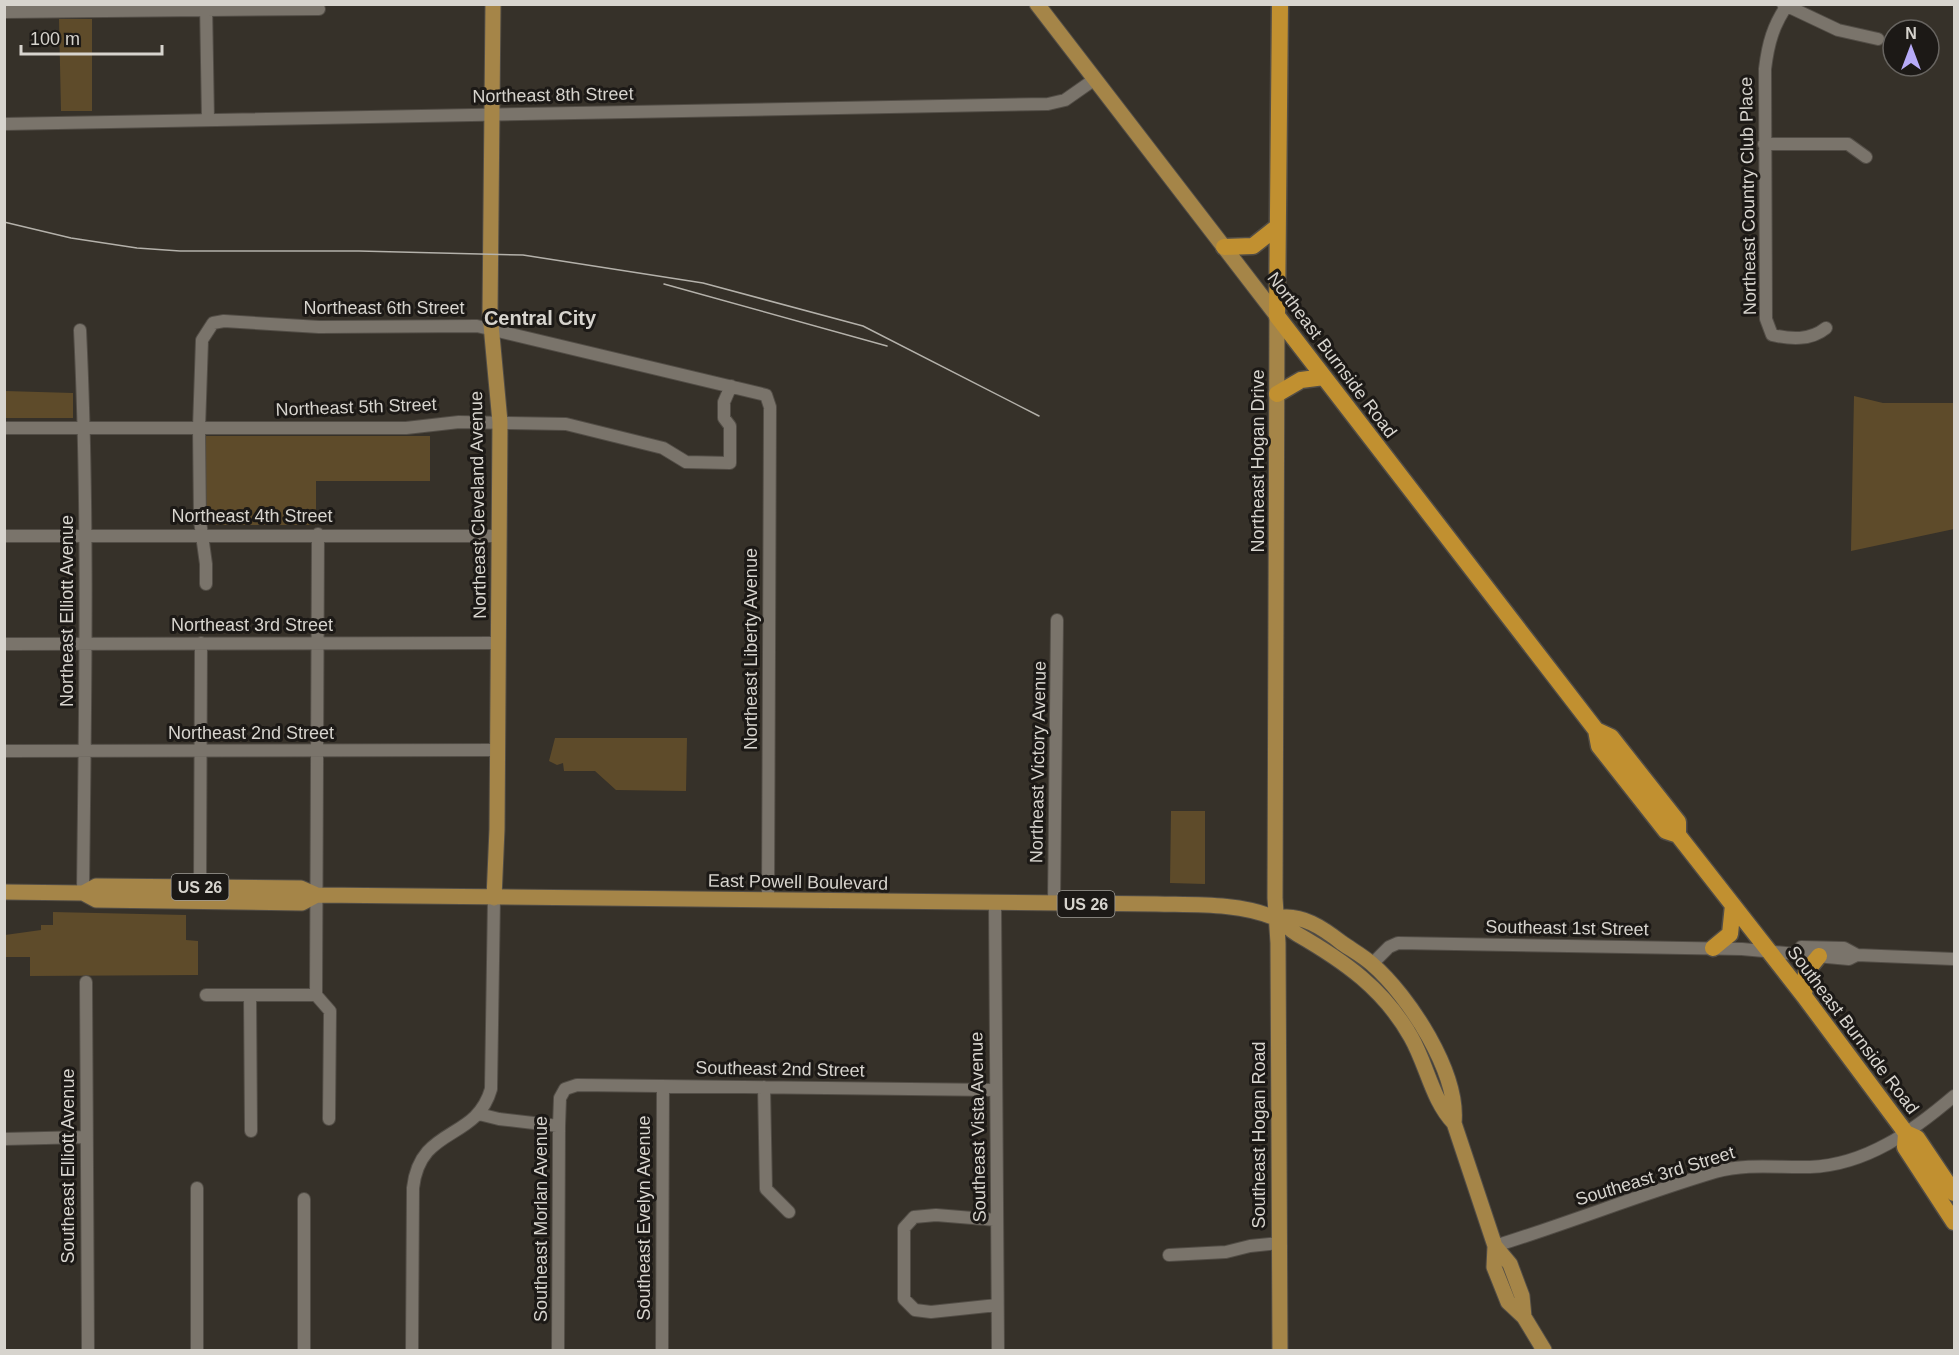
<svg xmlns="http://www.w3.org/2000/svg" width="1959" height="1355" viewBox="0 0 1959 1355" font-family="Arial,sans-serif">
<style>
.green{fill:#5e4b2a}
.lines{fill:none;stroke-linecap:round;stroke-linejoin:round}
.minor-casing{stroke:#524d46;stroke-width:14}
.major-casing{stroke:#524d46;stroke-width:17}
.highway-casing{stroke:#524d46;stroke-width:19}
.minor{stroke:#7a746b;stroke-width:12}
.major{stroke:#a58548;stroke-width:15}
.highway{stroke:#c19030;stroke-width:16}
.tram{stroke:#b4b1aa;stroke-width:1.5}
.labels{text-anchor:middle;stroke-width:6;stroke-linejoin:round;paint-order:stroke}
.shield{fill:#1c1916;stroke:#9f9c97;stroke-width:1.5}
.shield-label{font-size:16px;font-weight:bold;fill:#d7d4ce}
.street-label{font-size:18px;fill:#d7d4ce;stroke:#1c1916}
.neighbourhood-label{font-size:20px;font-weight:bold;fill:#d7d4ce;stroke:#1c1916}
</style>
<rect width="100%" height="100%" fill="#363129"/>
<!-- green -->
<path class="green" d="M59,19H92V111H61Z
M5,391L73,393V418H5Z
M1854,396L1883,403H1954V529L1851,551Z
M206,436H430V481H316V525H206Z
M555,738H687L686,791L616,790L595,771H564L563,763L557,765L549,761Z
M1171,811H1205V884L1170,883Z
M53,912L186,915V940L198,941V975L30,976V957H5V935L41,930V925H53Z"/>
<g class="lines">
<!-- minor casing -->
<g class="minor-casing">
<path id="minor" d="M206,4L208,120
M1783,4L1838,30L1878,39
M1788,4C1773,25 1768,44 1765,69L1766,319L1772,335C1790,339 1810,341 1826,328
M4,12L319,9
M4,124L1048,104L1065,100L1095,79
M1764,144H1848L1866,157
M80,330C89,517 85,705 83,893
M4,428H406L459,422L566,424L663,448L686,462L730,463V426L724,418V402L731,386
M318,534L316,995L330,1011L329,1119
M4,536H500
M206,584V564L200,521L199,428L202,340L213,323L224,321L319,327L477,326L766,395L770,407L768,901
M4,644L499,643
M4,751L498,750
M200,887L201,643
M995,904L998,1350
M1054,904L1057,620
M1801,947L1844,948L1857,955L1954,959
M1372,964L1389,947L1398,943L1742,949L1849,959L1857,955
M86,982L88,1350
M206,995H316
M250,995L251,1131
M764,1087L766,1189L789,1212
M479,1114L499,1119L559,1126
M4,1139L86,1137
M304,1199V1350
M997,1220L936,1215L914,1217L904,1228V1299L915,1310L931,1312L997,1305
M1495,1246C1569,1223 1641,1194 1715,1172C1748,1163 1778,1168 1810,1167C1866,1165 1913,1131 1954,1096
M1169,1255L1226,1252L1250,1246L1280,1243
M197,1350V1188
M412,1350L413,1188C420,1125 476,1142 491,1089L494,898
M558,1350L559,1126L560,1098L565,1089L577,1085L995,1090
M662,1350L663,1086"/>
</g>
<!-- major casing -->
<g class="major-casing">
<path id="major" d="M493,4L490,314L500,422L497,829L494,898
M1037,4L1277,316L1275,898L1278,943L1280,1350
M4,892L83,893L96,886L301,888L317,895L1157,904C1195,905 1240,903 1275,918C1283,922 1290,930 1297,934C1344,961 1384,989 1411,1037C1427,1065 1432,1100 1454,1123
M83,893L96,900L302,903L317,895
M1277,918C1301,913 1323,928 1342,943C1352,950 1363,956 1372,964C1409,996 1459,1073 1454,1123L1495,1246L1510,1264L1522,1296L1524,1317
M1495,1246L1494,1267L1508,1302L1524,1317L1544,1350"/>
</g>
<!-- highway casing -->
<g class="highway-casing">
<path id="highway" d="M1280,4L1277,316L1596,730L1599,746L1666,831L1678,835L1804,996L1906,1133L1917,1138L1954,1193
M1224,247L1253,246L1277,227
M1277,394L1301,380L1324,377
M1596,730L1611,737L1678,822V835
M1713,948L1730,934L1733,905
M1804,996L1806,972L1819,956
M1906,1133L1905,1147L1954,1222"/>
</g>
<!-- minor -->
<use href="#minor" class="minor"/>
<!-- major -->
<use href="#major" class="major"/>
<!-- highway -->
<use href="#highway" class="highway"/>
<!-- tram -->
<path class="tram" d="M4,222L71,238L137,248L180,251H359L523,255L703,283L863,326L1039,416
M664,284L887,346"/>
</g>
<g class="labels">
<!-- shield labels -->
<g class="shield">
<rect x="171.5" y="874" width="57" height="26" rx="4.5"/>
<rect x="1057.5" y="891" width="57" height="26" rx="4.5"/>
</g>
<g class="shield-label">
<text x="200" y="893">US 26</text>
<text x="1086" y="910">US 26</text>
</g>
<!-- street labels -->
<g class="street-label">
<text transform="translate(553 95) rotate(-1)" y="6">Northeast 8th Street</text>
<text transform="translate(1748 196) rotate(-91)" y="6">Northeast Country Club Place</text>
<text x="384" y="314">Northeast 6th Street</text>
<text transform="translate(1332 355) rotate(53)" y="6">Northeast Burnside Road</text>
<text transform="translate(356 407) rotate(-2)" y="6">Northeast 5th Street</text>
<text transform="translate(1258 461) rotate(-90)" y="6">Northeast Hogan Drive</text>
<text transform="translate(478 505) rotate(-91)" y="6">Northeast Cleveland Avenue</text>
<text x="252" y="522">Northeast 4th Street</text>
<text transform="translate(67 611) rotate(-90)" y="6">Northeast Elliott Avenue</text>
<text x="252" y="631">Northeast 3rd Street</text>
<text transform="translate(751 649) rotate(-90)" y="6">Northeast Liberty Avenue</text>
<text x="251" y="739">Northeast 2nd Street</text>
<text transform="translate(1038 762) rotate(-89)" y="6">Northeast Victory Avenue</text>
<text transform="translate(798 882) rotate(1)" y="6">East Powell Boulevard</text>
<text transform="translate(1567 928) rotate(1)" y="6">Southeast 1st Street</text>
<text transform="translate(1853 1030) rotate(53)" y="6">Southeast Burnside Road</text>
<text transform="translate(780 1069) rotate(1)" y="6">Southeast 2nd Street</text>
<text transform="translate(978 1127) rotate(-91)" y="6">Southeast Vista Avenue</text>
<text transform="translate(1259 1135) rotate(-90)" y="6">Southeast Hogan Road</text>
<text transform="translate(68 1166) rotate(-90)" y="6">Southeast Elliott Avenue</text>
<text transform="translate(1655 1176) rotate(-17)" y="6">Southeast 3rd Street</text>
<text transform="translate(644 1218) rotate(-90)" y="6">Southeast Evelyn Avenue</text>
<text transform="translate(541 1219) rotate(-90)" y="6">Southeast Morlan Avenue</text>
</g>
<!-- neighbourhood labels -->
<g class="neighbourhood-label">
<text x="540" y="325">Central City</text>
</g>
</g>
<!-- border -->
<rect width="1959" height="1355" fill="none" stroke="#d7d4ce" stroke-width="12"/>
<!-- north arrow -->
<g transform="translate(1911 48)"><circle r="28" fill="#1c1916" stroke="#676460" stroke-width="1.5"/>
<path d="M0-4.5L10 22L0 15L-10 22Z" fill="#b7abf8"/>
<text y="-9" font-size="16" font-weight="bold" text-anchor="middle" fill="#d7d4ce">N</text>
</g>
<!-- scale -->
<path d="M21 45v9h141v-9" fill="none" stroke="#d7d4ce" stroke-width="3"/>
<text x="30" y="45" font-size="18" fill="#d7d4ce" stroke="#1c1916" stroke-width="4.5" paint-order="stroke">100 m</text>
</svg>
